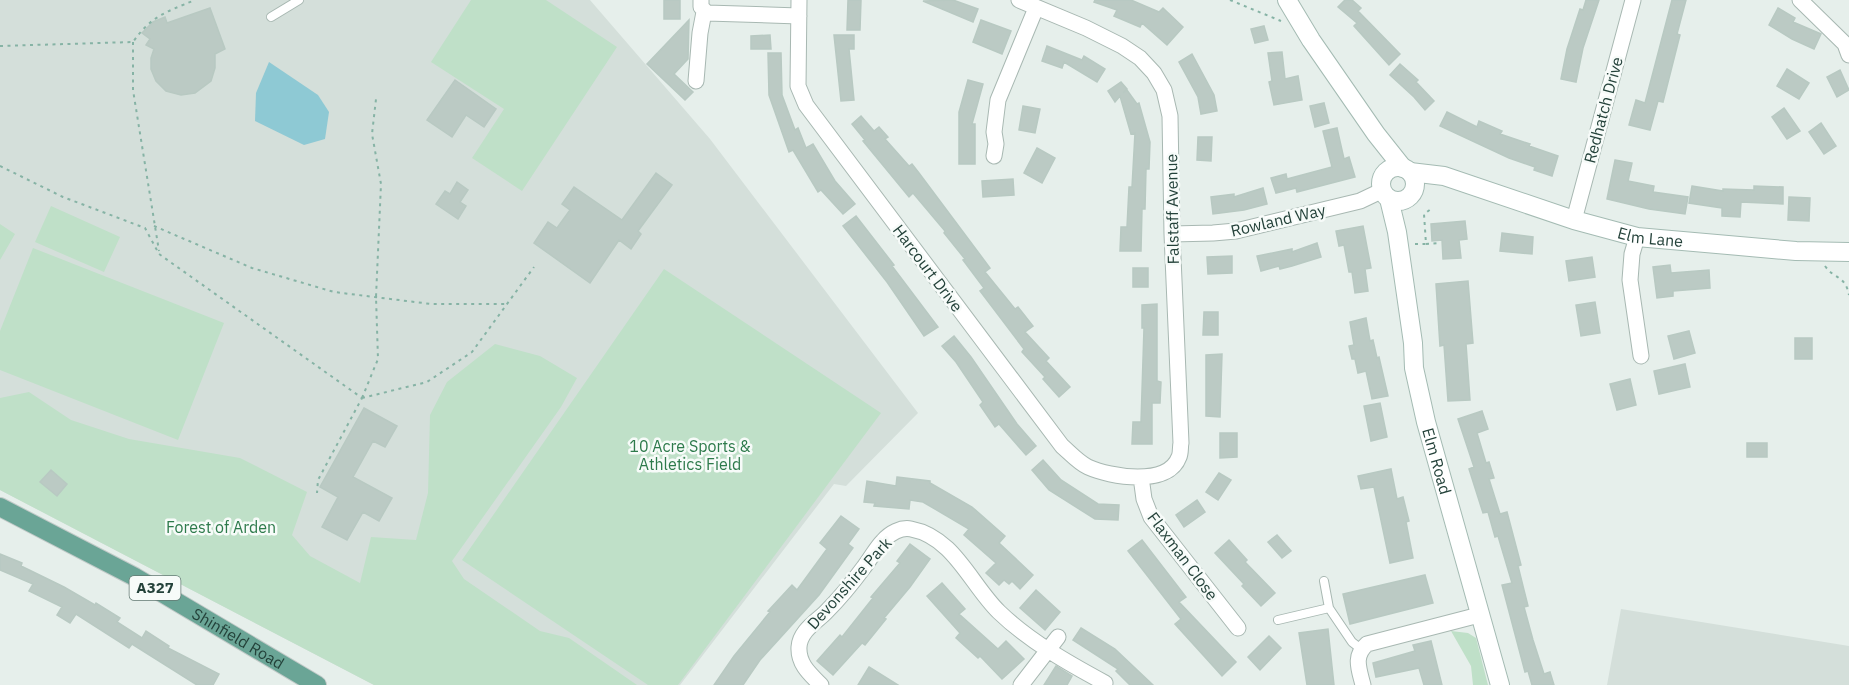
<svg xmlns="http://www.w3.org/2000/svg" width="1849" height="685" viewBox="0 0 1849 685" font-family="'IBM Plex Sans',sans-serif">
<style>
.built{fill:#d4dfda}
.green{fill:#bfe0c8}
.water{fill:#8ec9d4}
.building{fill:#bbcac4;stroke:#b8c9c2;stroke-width:1.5}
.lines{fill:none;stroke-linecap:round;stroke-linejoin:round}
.lane-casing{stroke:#a8b8b2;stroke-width:10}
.street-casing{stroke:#a8b8b2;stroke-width:17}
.secondary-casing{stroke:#a4bbb3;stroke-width:20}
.primary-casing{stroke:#c2cac8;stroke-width:20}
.path{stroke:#86b3a5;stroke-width:2;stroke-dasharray:3 4.5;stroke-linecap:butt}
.lane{stroke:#fff;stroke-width:8}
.street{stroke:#fff;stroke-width:15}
.secondary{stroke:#fff;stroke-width:18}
.primary{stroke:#6aa596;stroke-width:18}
.labels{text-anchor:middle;stroke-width:5;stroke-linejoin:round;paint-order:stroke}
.shield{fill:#f7fbf9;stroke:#637a73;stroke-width:1.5}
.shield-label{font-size:15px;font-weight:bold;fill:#24423a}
.street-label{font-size:16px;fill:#24423a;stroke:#f7fbf9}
.park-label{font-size:16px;fill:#2d7a4b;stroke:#f7fbf9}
</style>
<rect width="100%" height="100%" fill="#e6efeb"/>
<!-- built -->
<path class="built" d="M0,0H590L710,139L918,413L846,486L834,484L680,685H374L0,490Z
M1621,609L1849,646V685H1607Z"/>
<!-- green -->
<path class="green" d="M471,0H546L617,47L522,191L472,158L504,109L431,62Z
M51,206L120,237L104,272L35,242Z
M0,224L15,234L0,260Z
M33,248L224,323L178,440L0,370V331Z
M664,269L881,413L678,685H648L462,560Z
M495,344L540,356L577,378L561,407L452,561L464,579L540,631L569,638L637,685H374L0,490V398L29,392L71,420L129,439L240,458L307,492L292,535L310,556L360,583L371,537L416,540L428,493L430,415L447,382Z
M1451,631L1468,633L1476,638L1488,685H1473L1471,666Z"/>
<!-- water -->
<path class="water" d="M269,62L318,95L329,112L325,139L304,145L255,121L256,93Z"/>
<!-- building -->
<path class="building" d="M664,0H680V19H664Z
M848,0H861L860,30H847Z
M953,0L978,9L973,22L923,1Z
M1095,0H1131L1159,12L1163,8L1183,27L1167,45L1142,23L1140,27L1114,16L1117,10L1094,2Z
M1345,0H1352L1361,8L1358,11L1400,54L1389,65L1354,26L1357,23L1338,7Z
M1586,0H1599L1583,48L1576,82L1561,79L1567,49L1580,9L1583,10Z
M1672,0H1686L1677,34L1680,35L1663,102L1658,101L1650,130L1629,125L1636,100L1645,103Z
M210,8L225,49L215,54V68L211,81L195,93L181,95L166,91L156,81L151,69V58L154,49L146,45L150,39L142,33L153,22L165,17L167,23Z
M1778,8L1795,18L1793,22L1821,34L1814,49L1792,39L1769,25Z
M689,20L688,59L674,74L693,92L685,100L647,64Z
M981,20L1011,31L1002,54L973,42Z
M1264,26L1268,40L1255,43L1251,29Z
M770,35L771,49H751V36Z
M834,35H854V49H849L854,100L841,101Z
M1047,46L1082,60L1084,56L1105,69L1097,82L1064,62L1062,68L1042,61Z
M1282,52L1285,79L1298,76L1302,100L1274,105L1269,82L1272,81L1268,53Z
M768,53H781L782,95L795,130L798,128L806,148L813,144L835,181L855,204L843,214L821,190L818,192L793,150L789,152L769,95Z
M1192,54L1214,95L1217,111L1201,114L1198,97L1179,62Z
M1400,64L1418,80L1416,82L1434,101L1425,110L1414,97L1390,75Z
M1787,69L1809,83L1799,99L1777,86Z
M1840,70L1849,90L1837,97L1827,77Z
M455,80L496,109L484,127L466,115L452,137L427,120Z
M968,80L983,84L972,124H975V164H959V112Z
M1121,82L1127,89L1123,93L1127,90L1137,104L1139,103L1150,142L1149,169H1146L1145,209H1142L1141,251H1120L1121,227H1127L1129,187H1132L1135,133L1131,134L1120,96L1115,102L1108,91Z
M1324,103L1329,123L1315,127L1310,106Z
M1023,106L1040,109L1035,133L1019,130Z
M1784,108L1800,131L1787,139L1772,117Z
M1447,112L1477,127L1479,121L1502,131L1500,134L1530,144L1529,146L1558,156L1552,176L1534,170L1535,167L1509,158L1440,126Z
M861,116L874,131L879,127L888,137L885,139L909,166L912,164L919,173L990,268L985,272L1015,309L1018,307L1033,326L1025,332L1049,358L1046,361L1070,387L1059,397L1043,379L1045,377L1022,352L1024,349L980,291L984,288L963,260L965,259L944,233L945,231L913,193L909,197L863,141L865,140L852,124Z
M1821,123L1836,146L1824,154L1809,132Z
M1337,128L1344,159L1349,157L1355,177L1297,192L1296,188L1276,193L1271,178L1286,174L1287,179L1332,167L1323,131Z
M1198,137H1212L1211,161L1197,160Z
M1037,148L1055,158L1042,183L1024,173Z
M1615,160L1632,163L1628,181L1654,186L1653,192L1688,197L1685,214L1649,209L1607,199Z
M656,173L672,185L638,231L641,234L631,249L619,240L590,283L534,243L548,222L557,228L570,210L562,204L574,187L622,220Z
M1013,179L1014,195L983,197L982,181Z
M457,182L468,190L460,202L466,206L458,219L436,204L445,191L450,194Z
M1692,186L1723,191V189L1754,190V186L1783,187V204L1741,202L1740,217L1722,216V208L1689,203Z
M1263,188L1267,204L1244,210L1213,214L1211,197L1234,194V197Z
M1789,197L1810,198L1809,221L1788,220Z
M856,216L894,265L892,266L938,327L924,336L887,282L843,226Z
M1465,221L1467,239L1459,240L1461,258L1443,259L1442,240L1432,241L1431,224Z
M1363,226L1371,268L1365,269L1368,291L1355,293L1352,272H1349L1344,245L1339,246L1336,231Z
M1502,233L1533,237L1532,254L1500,251Z
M1317,243L1321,257L1292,266L1280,269L1279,266L1261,271L1257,256L1292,249V252Z
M1232,256V273L1208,274L1207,257Z
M1592,257L1595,277L1569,281L1566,261Z
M1670,265L1671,273L1709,270L1710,288L1673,291V296L1657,298L1653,267Z
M1133,268H1148V287H1133Z
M1468,281L1473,343L1466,344L1470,400L1448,401L1444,345L1440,346L1436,284Z
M1595,302L1600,333L1581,336L1576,305Z
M1157,304V381L1161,382L1160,403H1152V444H1132L1133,422H1141L1144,328H1142V305Z
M1204,312H1218V335H1203Z
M1366,318L1370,341L1373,340L1377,358L1379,357L1388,396L1372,399L1366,371L1358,373L1355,359H1352L1349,346L1354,345L1350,322Z
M1689,331L1695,353L1674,359L1668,336Z
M954,336L971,357L1017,424L1036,446L1026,455L999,424L995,427L980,405L983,402L956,362L942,346Z
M1795,338H1812V359H1795Z
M1222,354L1220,417L1206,416V355Z
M1685,364L1690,387L1659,394L1654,371Z
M1630,379L1636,405L1617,410L1610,384Z
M1380,403L1387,437L1371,441L1364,406Z
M364,408L397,426L385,447L373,441L353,477L392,498L379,521L363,512L347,540L322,527L338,497L320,487Z
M1482,411L1488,429L1477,433L1486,463L1489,462L1494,478L1489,479L1500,514L1507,512L1521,565L1518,566L1528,606L1524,607L1533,640L1544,674L1550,672L1554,685H1532L1528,671L1525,672L1502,585L1512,583L1498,536L1495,537L1488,512L1483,513L1469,469L1474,467L1458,419Z
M1220,433H1237V457L1220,458Z
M1747,443H1767V457H1747Z
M1043,460L1061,480L1098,504L1119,505L1118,520L1095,519L1049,490L1032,470Z
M1391,469L1397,499L1403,497L1409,521L1406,522L1413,558L1390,563L1374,487L1361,489L1358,476Z
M51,470L67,484L57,496L40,482Z
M1219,473L1231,480L1218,500L1206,492Z
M897,477L930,481V483L972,507L1005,536L999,543L1033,575L1020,589L1012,581L1009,584L1004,580L999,585L986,573L996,563L964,535L969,529L923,502L910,500L909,509L874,506L875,503L864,502L867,481L896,486Z
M1197,500L1205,512L1184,527L1176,515Z
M841,516L859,529L848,544L853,548L819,595L760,660L743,685H714L734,656L770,612L768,611L792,585L797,590L827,549L820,543Z
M1277,535L1291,551L1282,558L1268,542Z
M1142,540L1186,597L1179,602L1236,662L1222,676L1175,624L1181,619L1128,551Z
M1229,540L1247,560L1245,562L1275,593L1261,606L1242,586L1244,584L1215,553Z
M910,544L930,559L910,587L884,618L886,619L865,645L862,643L833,675L817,661L840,635L842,637L873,598L871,597L900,563L897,561Z
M0,554L22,563L21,566L64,587L95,605L96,603L120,618L117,622L142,638L146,631L169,646L168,648L219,674L213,685H197L132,644L129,648L76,614L70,623L57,615L62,607L29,591L33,584L0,570Z
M1425,575L1433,603L1350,624L1343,594Z
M942,583L965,609L959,614L998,649L1006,641L1024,659L1002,679L980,656L978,658L956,638L960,633L927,596Z
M1036,590L1060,612L1045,630L1020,608Z
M1081,628L1115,649L1153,685H1130L1116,671L1118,669L1073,640Z
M1328,629L1334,685H1307L1299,633Z
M1269,636L1281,648L1260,670L1248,657Z
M1431,641L1442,685H1424L1419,668L1376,677L1373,663L1415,651L1413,645Z
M1056,666L1072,676L1067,685H1044Z
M869,667L898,685H858Z"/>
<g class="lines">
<!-- lane casing -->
<g class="lane-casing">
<path id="lane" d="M271,17L299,0
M1324,581L1329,608
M1278,620L1329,608L1352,642L1361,649"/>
</g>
<!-- street casing -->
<g class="street-casing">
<path id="street" d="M701,0V7L707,13L799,16
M799,0L798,86L806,105L1062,446C1070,453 1079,463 1088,467C1110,477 1168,487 1179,457C1181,453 1180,447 1181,443L1172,234L1170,116L1164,90L1154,73L1140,58L1122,46L1086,28L1019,0
M1800,0L1845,44L1849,55
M696,81L700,33L704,12
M994,156L996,144L994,132L998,100L1036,8
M1574,220L1633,0
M1172,234L1213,233L1236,231L1360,201L1381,191
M1637,237L1632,254L1630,280L1641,356
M1141,477L1144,499L1151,517L1238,628
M821,685C810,674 798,664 799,647C800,631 816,622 826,612C840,598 853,582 864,567C871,558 876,548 883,541C890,533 901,527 911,529C954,537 971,585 999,612C1029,641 1068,663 1105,683
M1021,685L1058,637
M1363,685C1359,669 1353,656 1367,644L1479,615"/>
</g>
<!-- secondary casing -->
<g class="secondary-casing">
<g id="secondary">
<path d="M1287,0L1311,40L1376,134L1403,168"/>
<circle cx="1398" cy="184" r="17"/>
<path id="s1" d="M1410,172L1444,176L1574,220L1637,237L1796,251L1849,252"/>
<path id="s2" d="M1389,199L1397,232L1413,343L1414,368L1426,422L1500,685"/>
</g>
</g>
<!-- primary casing -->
<g class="primary-casing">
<g id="primary">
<path id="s3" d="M0,507L135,577L317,685"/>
</g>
</g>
<!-- path -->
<path class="path" d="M1230,0L1281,21
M133,42V90L159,251
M0,46L133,42C151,16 166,12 195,0
M0,166L63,197L145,228L159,254L362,398L318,480L317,493
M154,226L252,268L334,292L431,304H507
M1415,244H1426L1424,214L1431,209
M1426,244L1439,243
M1825,266C1835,280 1845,275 1849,295
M362,398L378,359L376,297L381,184L372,134L376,99
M362,398L427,382L472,352L534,267"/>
<!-- lane -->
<use href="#lane" class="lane"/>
<!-- street -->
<use href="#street" class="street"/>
<!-- secondary -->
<use href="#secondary" class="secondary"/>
<!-- primary -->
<use href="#primary" class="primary"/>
</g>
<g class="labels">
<!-- shield labels -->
<rect class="shield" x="129.5" y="576" width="51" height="24" rx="4.5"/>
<g class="shield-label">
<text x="155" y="593">A327</text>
</g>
<!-- street labels -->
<g class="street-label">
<text transform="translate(1603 110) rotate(-75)" y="6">Redhatch Drive</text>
<text transform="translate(1172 209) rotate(-91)" y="6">Falstaff Avenue</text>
<text transform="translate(1278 220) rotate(-13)" y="6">Rowland Way</text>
<text dy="6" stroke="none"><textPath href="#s1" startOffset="250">Elm Lane</textPath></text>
<text transform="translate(928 268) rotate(53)" y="6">Harcourt Drive</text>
<text dy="6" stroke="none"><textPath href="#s2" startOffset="267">Elm Road</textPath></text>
<text transform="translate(1183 556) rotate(53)" y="6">Flaxman Close</text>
<text transform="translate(849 583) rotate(-48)" y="6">Devonshire Park</text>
<text dy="6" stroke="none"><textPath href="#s3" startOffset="272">Shinfield Road</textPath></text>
</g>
<!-- park labels -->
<g class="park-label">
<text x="690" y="452">10 Acre Sports &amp;<tspan x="690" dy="18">Athletics Field</tspan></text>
<text x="221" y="533">Forest of Arden</text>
</g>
</g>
</svg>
